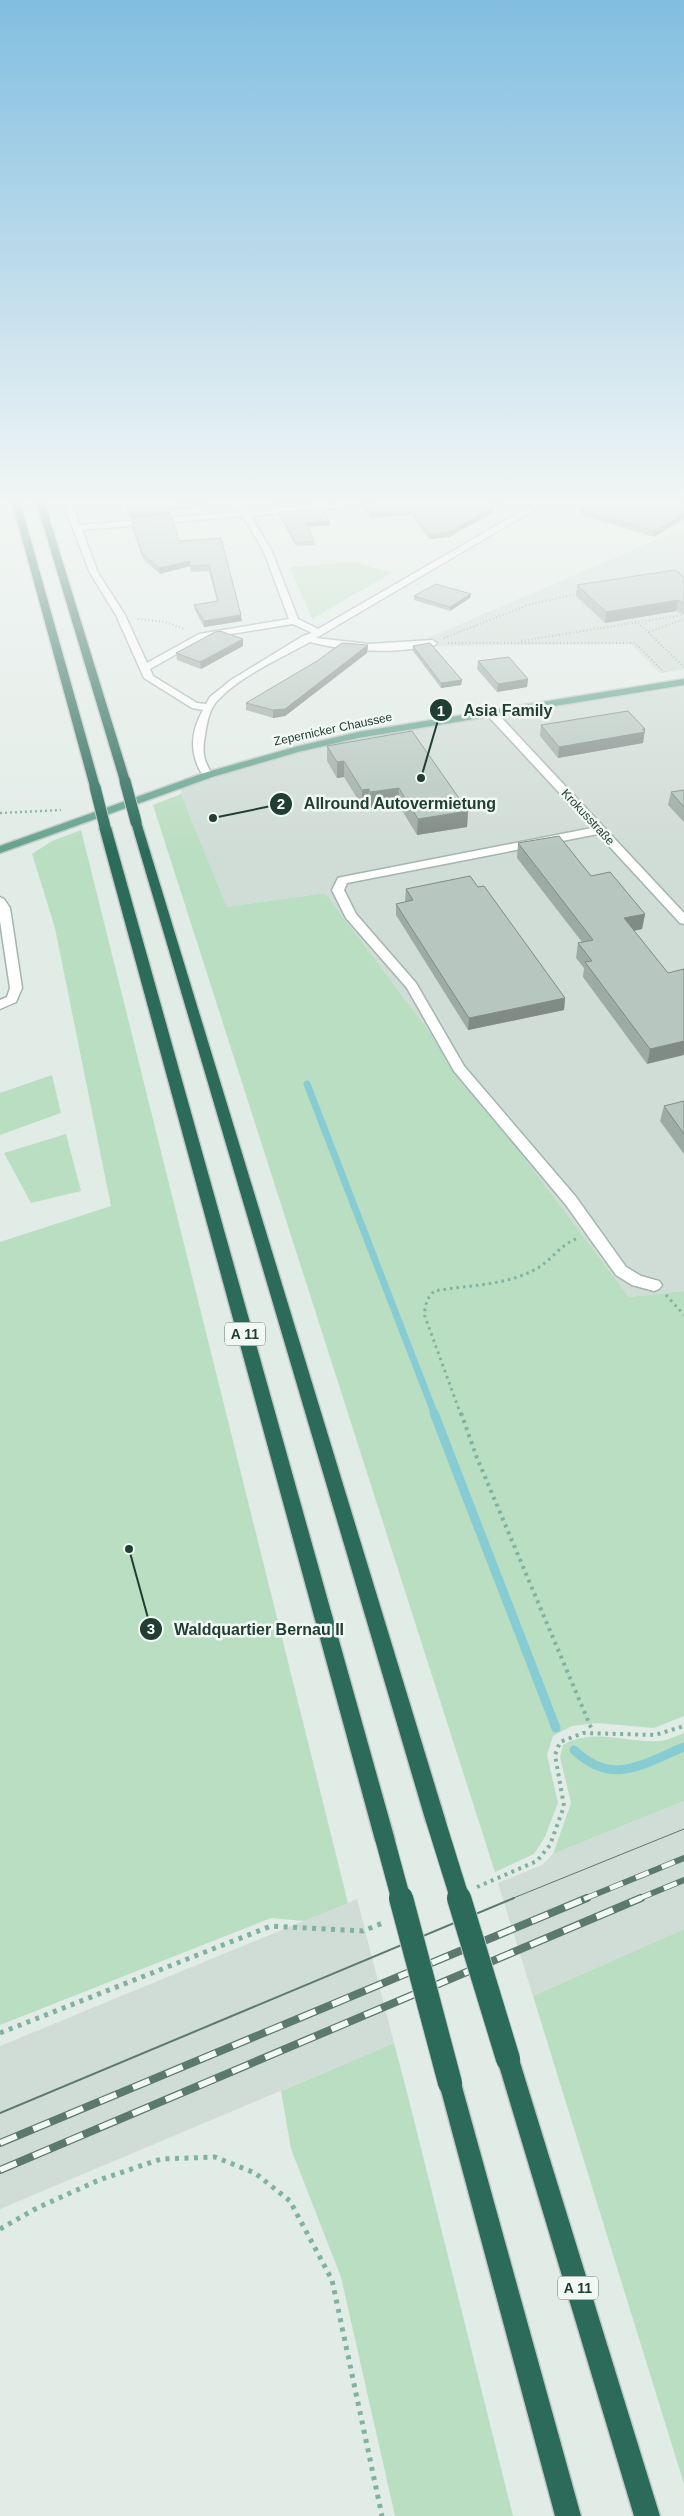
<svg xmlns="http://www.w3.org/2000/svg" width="684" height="2516" viewBox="0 0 684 2516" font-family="Arial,sans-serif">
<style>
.built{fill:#d0dcd6}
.green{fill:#badec1}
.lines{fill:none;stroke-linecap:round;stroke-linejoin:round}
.stream-far1{stroke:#88ccd3;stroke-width:7}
.stream{stroke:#88ccd3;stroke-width:9}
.minor-casing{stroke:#a4b4ae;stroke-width:3}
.major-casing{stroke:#c1c9c6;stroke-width:3}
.highway-casing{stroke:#c1c9c6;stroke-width:3}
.path-far4{stroke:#81b19f;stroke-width:2;stroke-dasharray:1 2.5;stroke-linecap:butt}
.path-far3{stroke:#81b19f;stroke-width:2.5;stroke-dasharray:2 3;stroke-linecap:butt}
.path-far2{stroke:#81b19f;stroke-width:3;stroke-dasharray:2.5 4;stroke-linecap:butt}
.path-far1{stroke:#81b19f;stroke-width:4;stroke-dasharray:3 4.5;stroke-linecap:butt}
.path{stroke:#81b19f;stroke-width:5;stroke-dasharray:4 5.5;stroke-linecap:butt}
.minor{fill:#fff;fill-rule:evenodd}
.major{fill:#65a38f;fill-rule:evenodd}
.highway{fill:#2c6b5a;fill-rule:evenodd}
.tram-far1{stroke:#5c796f;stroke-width:1}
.tram{stroke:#5c796f;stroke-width:2}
.rail-far1-casing{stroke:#5c796f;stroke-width:6}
.rail-casing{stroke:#5c796f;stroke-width:8}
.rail-far1{stroke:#f2f9f5;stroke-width:4.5;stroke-dasharray:14;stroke-linecap:butt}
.rail{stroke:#f2f9f5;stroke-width:5.5;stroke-dasharray:18;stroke-linecap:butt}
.highway-bridge-far2-casing{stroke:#c1c9c6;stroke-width:13;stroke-linecap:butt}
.highway-bridge-far1-casing{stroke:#c1c9c6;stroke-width:21;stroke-linecap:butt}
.highway-bridge-casing{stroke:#c1c9c6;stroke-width:26;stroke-linecap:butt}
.highway-bridge-far2{stroke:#2c6b5a;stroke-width:11}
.highway-bridge-far1{stroke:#2c6b5a;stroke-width:19}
.highway-bridge{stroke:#2c6b5a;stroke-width:24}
.wall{fill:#9daba5}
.shaded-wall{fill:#808b86}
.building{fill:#b7c7c0;stroke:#808b86}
.labels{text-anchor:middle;stroke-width:5;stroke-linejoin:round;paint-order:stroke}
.far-street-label{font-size:12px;fill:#213e34;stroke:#f2f9f5}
.shield{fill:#f2f9f5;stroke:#60766e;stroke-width:1}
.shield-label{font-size:14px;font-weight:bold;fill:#213e34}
.leader{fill:none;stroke:#213e34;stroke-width:2}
.callout-dot{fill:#213e34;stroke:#f2f9f5;stroke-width:2}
.mark-label{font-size:15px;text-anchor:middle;font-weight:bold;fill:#fff}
.callout-label{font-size:16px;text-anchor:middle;font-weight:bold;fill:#213e34;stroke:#f2f9f5;stroke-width:5;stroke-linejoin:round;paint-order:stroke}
</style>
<rect width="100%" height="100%" fill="#e2ece7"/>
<!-- built -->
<path class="built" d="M684,528V669L660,673L631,644L435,646L428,638Z
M684,687V1291L629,1297L325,893L227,907L181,794L182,789L290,753L358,738Z
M684,1801V1929L533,1996L498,1883L542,1865L553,1854Z
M357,1899L394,2043L0,2209V2046Z"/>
<!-- green -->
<path class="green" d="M353,562L391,573L312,619L290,567Z
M181,794L227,907L325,893L629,1297L684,1291V1716L654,1728L597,1723L572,1726L553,1736L547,1755L558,1803L545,1837L534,1854L495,1872L153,805Z
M81,830L348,1903L304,1921L271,1918L0,2025V1242L111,1206L55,928L32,854L52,841Z
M52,1075L61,1113L0,1135V1093Z
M66,1134L81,1191L31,1203L4,1153Z
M684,1733V1801L553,1854L571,1803L560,1757L563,1745C596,1726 631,1746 666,1740C672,1738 678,1735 684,1733Z
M684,1929V2484L533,1996Z
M394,2043L409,2100L513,2516H395L341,2277L291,2149L281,2091Z"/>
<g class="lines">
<!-- stream-far1 -->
<path class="stream-far1" d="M307,1084L435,1415"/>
<!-- stream -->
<path class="stream" d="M434,1413L556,1728
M574,1750C613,1787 642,1764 684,1747"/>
<!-- minor casing -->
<g class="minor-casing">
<path id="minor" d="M61,498H69L80,525L241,512L233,498H241L249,511L386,500V504H383L251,516L272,552L298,619L318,629L544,498H554L316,638L369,644L432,640L437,643L435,645C396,654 348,652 310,642C281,658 240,676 218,700C209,709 207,723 205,735C202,752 203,761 213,775L208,778L204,777C189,755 190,733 203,710L192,708L144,678L116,615L90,573ZM243,516L264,552L289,619L199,634L147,663L125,615L98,573L82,530ZM293,624L312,633L303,636L231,680L210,697L206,704L197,703L153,676L150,669L205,638Z
M488,712H496L684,913V924L680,923L598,834L347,883L344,890L356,914L416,983L464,1066L576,1197L626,1267L641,1276L659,1281L662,1285L659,1289L654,1291L632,1285L616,1275L566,1205L454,1071L407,988L346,918L332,890L338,878L342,877L592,828L488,716Z
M0,897L4,899L10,908L22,988L16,1002L0,1009V1000L7,997L10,988L0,921Z"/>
</g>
<!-- major casing -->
<g class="major-casing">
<path id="major" d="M684,679V685L358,738L298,752L212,777L0,853V846L204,773L295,747L358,732Z"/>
</g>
<!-- highway casing -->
<g class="highway-casing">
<path id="highway" d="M11,498H19L100,787L99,789H91L90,787Z
M35,498H43L130,781L129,783L125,784L120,781Z
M136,819L141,822L446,1822L443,1829L436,1832L429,1829L426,1822L131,822Z
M105,824L111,827L395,1840L392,1847L385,1850L378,1847L375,1840L99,827Z
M508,2048L516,2051L519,2059L660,2516H634L497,2059L500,2051Z
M450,2072L458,2075L461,2083L581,2516H555L439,2083L442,2075Z"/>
</g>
<!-- path-far4 -->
<path class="path-far4" d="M675,573L684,572
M633,618L684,667
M138,619L165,622L185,629
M649,632L684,619
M444,638L528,605L580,593
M521,641L682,615
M448,643H635L664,672"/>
<!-- path-far3 -->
<path class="path-far3" d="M0,813L61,810"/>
<!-- path-far2 -->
<path class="path-far2" d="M666,1295L684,1315
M461,1415L424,1314L427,1300L434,1291C468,1285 505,1286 536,1269C551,1261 560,1245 576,1239"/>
<!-- path-far1 -->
<path class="path-far1" d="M461,1413L477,1458L592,1730
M477,1887L537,1861L550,1845L564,1806L555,1755L560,1742L583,1733L655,1735L684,1726"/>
<!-- path -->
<path class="path" d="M0,2033L271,1926L363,1931L385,1922
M0,2229L37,2208L99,2180L161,2159L215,2157L255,2173L290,2201L332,2280L382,2516"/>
<!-- minor -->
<use href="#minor" class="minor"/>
<!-- major -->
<use href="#major" class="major"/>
<!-- highway -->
<use href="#highway" class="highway"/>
<!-- tram-far1 -->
<path class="tram-far1" d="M511,1899L684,1829"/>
<!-- tram -->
<path class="tram" d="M0,2113L514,1898"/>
<!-- rail-far1 casing -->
<g class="rail-far1-casing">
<path id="rail-far1" d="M584,1899L684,1858
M638,1899L684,1880"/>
</g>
<!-- rail casing -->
<g class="rail-casing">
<path id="rail" d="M0,2143L587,1898
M0,2170L641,1898"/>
</g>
<!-- rail-far1 -->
<use href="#rail-far1" class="rail-far1"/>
<!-- rail -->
<use href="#rail" class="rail"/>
<!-- highway-bridge-far2 casing -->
<g class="highway-bridge-far2-casing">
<path id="highway-bridge-far2" d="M125,781L136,822
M95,787L105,827"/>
</g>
<!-- highway-bridge-far1 casing -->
<g class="highway-bridge-far1-casing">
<path id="highway-bridge-far1" d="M436,1822L460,1899
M385,1840L401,1899"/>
</g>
<!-- highway-bridge casing -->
<g class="highway-bridge-casing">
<path id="highway-bridge" d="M401,1898L450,2083
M459,1898L508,2059"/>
</g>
<!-- highway-bridge-far2 -->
<use href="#highway-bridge-far2" class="highway-bridge-far2"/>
<!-- highway-bridge-far1 -->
<use href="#highway-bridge-far1" class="highway-bridge-far1"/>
<!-- highway-bridge -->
<use href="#highway-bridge" class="highway-bridge"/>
</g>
<!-- wall -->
<path class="wall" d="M137,498H206L208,502V507L170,511V516L130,519L126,507L125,502L138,501Z
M269,498H326L317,499L318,503L274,507Z
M355,498H387L357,500Z
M597,498H684V519L654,537L581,515V510L599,499Z
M503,500V504L493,506L494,512L449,537L429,539L411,515L370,518L362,508V503Z
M279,512L329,521L330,525L308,527L314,541L315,545L296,546L279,515Z
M132,522L179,541L221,538L242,621L204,627L195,610L194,605L217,601L209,571L191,572L190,566L160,574L143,559L132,528Z
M684,577V615L676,611L605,623L576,596L577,585Z
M471,594L470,598L450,611L414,600V596Z
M243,639V646L201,669L177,660L176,653Z
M368,645L367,653L285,716L273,718L246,710V703Z
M413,646L462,680L461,685L441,688L413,651Z
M478,661L528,679L527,687L497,692L477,669Z
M541,725L645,729L643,743L558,758L540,736Z
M327,746L468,811L467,827L417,835L398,804L370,808L368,805L362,806L344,777L337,778L327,761Z
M684,790V822L668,805L671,792Z
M518,843L591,876L645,914L642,929L634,931L668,973L647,1064L583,977L584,968L576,958L578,943L582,942L517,858Z
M478,887L565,998L564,1010L468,1030L396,915V904L406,902L405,901L406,889Z
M684,1101V1154L660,1121L664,1106Z"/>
<!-- shaded-wall -->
<path class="shaded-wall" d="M316,498H326L317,499L318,503L274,507V502Z
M503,500V504L489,506V501Z
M208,502V507L170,511V516L130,519L129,514L168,505Z
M494,507V512L449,537L429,539V534Z
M411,510V515L370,518V513Z
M684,514V519L654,537V531Z
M329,521L330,525L306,527V523Z
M190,561V566L160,574L159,568Z
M471,594L470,598L450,611V607Z
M678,600L676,611L605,623L606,612Z
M241,615L242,621L204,627V621Z
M243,639V646L201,669L200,662Z
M368,645L367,653L285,716L273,718V710Z
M528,679L527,687L497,692L498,684Z
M462,680L461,685L441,688V683Z
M645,729L643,743L558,758L559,747Z
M344,761V777L337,778V762Z
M399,788L398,804L370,808V792Z
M369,789L368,805L362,806V790Z
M468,811L467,827L417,835L418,819Z
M645,914L642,929L621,933L624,918Z
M565,998L564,1010L468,1030L469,1018Z
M684,1041V1055L647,1064L650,1049Z"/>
<!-- building -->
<path class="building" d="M139,498H206L208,502L168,505L170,510L129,514L125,502L140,501Z
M272,498H317L274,502Z
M415,498H502L503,500L489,501L494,507L449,532L429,534L411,510L370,513L362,503Z
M600,498H684V514L654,531L581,510Z
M322,508L329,521L306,523L314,541L296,543L279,512Z
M172,518L179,541L221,538L241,615L204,621L194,605L218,601L209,565L190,566V561L159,568L142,553L132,522Z
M675,570L684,577V604L678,600L606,612L577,585Z
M436,584L471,594L450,607L414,596Z
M220,631L243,639L200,662L176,653L215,632Z
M342,643L368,645L285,709L273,710L246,703L317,661Z
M430,643L462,680L441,683L413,646Z
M509,657L528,679L498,684L478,661Z
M628,711L645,729H642L645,732L559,747L541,725Z
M412,731L468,811L418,819L399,788L370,792L369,789L362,790L344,761L337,762L327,746Z
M684,790V807L671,792Z
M559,836L591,876L610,872L645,914L624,918L668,973L684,969V1041L650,1049L585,962L592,961L578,943L593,940L518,843Z
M470,876L478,887L484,886L565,998L469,1018L396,904L413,900L406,889Z
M684,1101V1134L664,1106Z"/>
<!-- sky -->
<linearGradient id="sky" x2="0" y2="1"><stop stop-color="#81bee0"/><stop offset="0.59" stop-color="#f2f6f4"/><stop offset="1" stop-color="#f2f6f4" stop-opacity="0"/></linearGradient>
<rect width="684" height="850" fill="url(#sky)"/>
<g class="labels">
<!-- far-street labels -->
<g class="far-street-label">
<text transform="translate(333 729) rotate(-12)" y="4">Zepernicker Chaussee</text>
<text transform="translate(588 817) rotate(47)" y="4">Krokusstraße</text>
</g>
<!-- shield labels -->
<g class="shield">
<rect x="225" y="1322.5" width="40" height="23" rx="4"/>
<rect x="558" y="2276.5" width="40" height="23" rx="4"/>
</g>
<g class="shield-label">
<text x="245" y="1339">A 11</text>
<text x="578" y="2293">A 11</text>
</g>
</g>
<!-- callouts -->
<path class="leader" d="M421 778L441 710M213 818L281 804M129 1549L151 1629"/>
<g class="callout-dot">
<circle cx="421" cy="778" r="5"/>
<circle cx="213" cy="818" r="5"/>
<circle cx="129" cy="1549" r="5"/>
<circle cx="441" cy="710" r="12"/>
<circle cx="281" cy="804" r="12"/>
<circle cx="151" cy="1629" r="12"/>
</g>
<g class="mark-label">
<text x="441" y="716">1</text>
<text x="281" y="809">2</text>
<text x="151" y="1634">3</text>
</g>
<g class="callout-label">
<text x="508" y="716">Asia Family</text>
<text x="400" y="809">Allround Autovermietung</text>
<text x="259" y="1635">Waldquartier Bernau II</text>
</g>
</svg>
